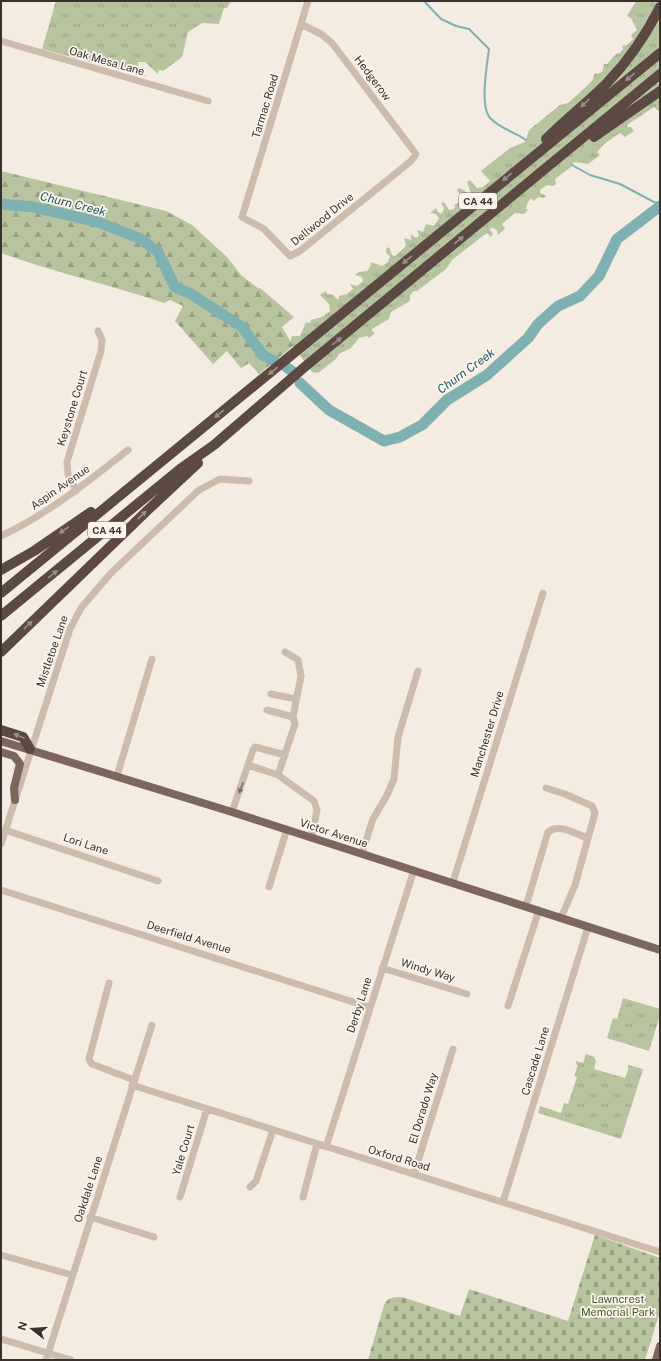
<svg xmlns="http://www.w3.org/2000/svg" width="661" height="1361" viewBox="0 0 661 1361" font-family="'Public Sans',sans-serif">
<style>
.grass{fill:url(#grass-tufts)}
.forest{fill:url(#forest-firs)}
.cemetery{fill:url(#cemetery-stones)}
.lines{fill:none;stroke-linecap:round;stroke-linejoin:round}
.stream{stroke:#7fb0b2;stroke-width:2}
.river{stroke:#7fb0b2;stroke-width:11}
.minor{stroke:#cdbbac;stroke-width:7}
.major{stroke:#7d675c;stroke-width:8}
.highway{stroke:#5c4a42;stroke-width:10}
.oneway{fill:#9c8e87}
.oneway2{fill:#7d6f65}
.labels{text-anchor:middle;stroke-width:3.5;stroke-linejoin:round;paint-order:stroke}
.shield{fill:#fbf5ee;stroke:#756b66;stroke-width:1}
.shield-label{font-size:10px;font-weight:bold;fill:#3b302b}
.street-label{font-size:11px;fill:#3b302b;stroke:#fbf5ee}
.park-label{font-size:11px;fill:#4a5a2e;stroke:#fbf5ee}
.water-label{font-size:12px;font-style:italic;fill:#1f5a5e;stroke:#fbf5ee}
</style>
<defs>
<pattern id="grass-tufts" width="24" height="20" patternUnits="userSpaceOnUse"><rect width="24" height="20" fill="#b8c4a0"/><path d="M3 7l-1-3M5 7V3M7 7l1-3M15 17l-1-3M17 17v-4M19 17l1-3" fill="none" stroke="#97a083"/></pattern>
<pattern id="forest-firs" width="22" height="20" patternUnits="userSpaceOnUse"><rect width="22" height="20" fill="#b8c4a0"/><path d="M5 1l3.5 6h-7zM16 11l3.5 6h-7z" fill="#97a083"/></pattern>
<pattern id="cemetery-stones" width="16" height="16" patternUnits="userSpaceOnUse"><rect width="16" height="16" fill="#b8c4a0"/><path d="M2 7V4a2 2 0 0 1 4 0v3zM10 15v-3a2 2 0 0 1 4 0v3z" fill="#97a083"/></pattern>
</defs>
<rect width="100%" height="100%" fill="#f4ebe1"/>
<!-- grass -->
<path class="grass" d="M56,1H231L227,8H224L219,24L202,23L188,32L182,57L163,71L159,70L158,74L145,62H138L139,70L146,77L42,49Z
M636,1H660V112L654,107L627,125V127H631L634,131L625,137L620,133L604,144L597,152L600,155L588,164L574,162L571,167L555,179L556,184L553,186L547,185L540,190V193L546,196L544,198L538,197L534,201L531,198L528,202L526,208L528,210L524,214L515,213L502,224L505,229L498,235L497,230L491,227L490,230L493,234L490,237L488,233L484,235L452,260L446,269L417,291H414L410,295V301L391,312L389,319L372,329V331L375,333L369,338L367,336L359,338L351,348L339,354L336,359L318,373L312,372L290,342L292,336H300L306,322L310,323L311,320L322,317L330,311L329,304L320,295L326,291L327,294L333,295L338,300L339,296L347,294L353,289L350,284L357,286L363,281L362,277L355,275L359,272L367,271L370,267L371,262L382,266L388,262L390,256L386,253V249L389,247L392,255L395,256L406,246L404,238L411,240V234L416,238L419,236L417,230L423,232L426,224L434,226L439,218L436,214L430,213L436,208L438,212L442,214L444,208L441,203L444,202L449,210L454,209L455,207L454,205L463,200L457,190L460,188L469,194L471,193L467,182L470,180L477,188L483,187L490,181L481,171L510,148L525,142L529,130L560,105L568,103L576,96L592,81L595,73L597,74L602,72L604,66L603,64H607L616,54L620,53L623,49L622,45L626,46L633,39L631,35L637,30L631,18L627,16Z
M623,998L660,1009V1015L649,1051L607,1038L613,1018L617,1019Z
M586,1054L594,1057L596,1061L594,1069L625,1078L628,1070V1065L643,1069L621,1139L538,1113L540,1106L561,1113L564,1103L568,1104L577,1077L574,1076L578,1065L576,1064V1061L583,1063Z"/>
<!-- forest -->
<path class="forest" d="M1,171L166,211L192,225L227,257L241,275L259,289L260,288L294,317L282,327L293,346L259,374L249,363L241,368L227,351L213,364L175,321L183,306L170,300L164,303C110,285 54,272 1,253Z"/>
<!-- cemetery -->
<path class="cemetery" d="M595,1235L660,1258V1311L645,1360H368L384,1305C388,1297 394,1297 402,1297L460,1316L469,1289L568,1321Z"/>
<g class="lines">
<!-- stream -->
<path class="stream" d="M424,1L441,19L456,26L469,29L489,49C487,65 479,108 491,119C500,128 516,133 526,140
M572,165L590,175L620,184L654,202L660,204"/>
<!-- river -->
<path class="river" d="M1,204L33,207L98,222L141,239L158,252L175,287L191,294L242,327L263,355L274,361
M286,367L292,371
M300,383L329,410L384,441L400,437L422,425L447,400L487,375L528,338L538,324L558,306L580,296L599,276L617,239L660,206"/>
<!-- minor -->
<path class="minor" d="M301,24L321,34L332,43L416,154L411,161L300,251L290,256L264,229L242,217L308,1
M1,41L208,101
M76,491L68,474L67,462L101,351L102,340L98,331
M1,536C48,514 87,482 128,450
M271,694L296,699
M267,710L293,717
M248,765L278,775L314,801L317,810L312,837
M278,775L295,724L293,717L301,676L298,660L285,652
M117,776L152,659
M546,788L565,794L592,806L595,813L575,885L561,918
M232,812L253,750L255,747L285,755
M5,830L158,881
M1,844L70,629L81,608L111,573L199,490L220,479L249,481
M362,853L373,819L387,795L394,779L398,737L418,671
M453,882L543,593
M269,887L287,829
M1,890L369,1007
M526,906L548,832C559,823 576,834 588,838
M382,968L467,994
M109,983L89,1059L92,1064L134,1080
M508,1006L539,910
M132,1085L660,1252
M326,1147L414,870
M414,1174L453,1049
M250,1187L256,1181L273,1130
M180,1197L207,1109
M303,1197L317,1144
M503,1202L588,927
M90,1217L154,1237
M1,1255L72,1275
M1,1339L71,1360
M46,1360L152,1025"/>
<!-- major -->
<path class="major" d="M1,741L232,812L660,950
M1,752L14,756L20,764L14,788L15,800
M656,1360L660,1346"/>
<!-- highway -->
<path class="highway" d="M594,137L660,91
M546,139C566,119 588,102 607,83C629,60 646,35 660,7
M1,570L34,551L91,512
M1,593L660,53
M1,616L180,469L214,445L307,365L660,74
M1,652L151,507L198,463
M1,730L23,737L30,749"/>
</g>
<!-- one-way arrows -->
<defs><path id="oneway-solid" d="M-6-.8H1V-3.2L6.5 0L1 3.2V.8H-6Z"/></defs>
<g class="oneway">
<use href="#oneway-solid" transform="translate(630 77) rotate(140)"/>
<use href="#oneway-solid" transform="translate(585 103) rotate(138)"/>
<use href="#oneway-solid" transform="translate(507 177) rotate(140)"/>
<use href="#oneway-solid" transform="translate(459 240) rotate(-39)"/>
<use href="#oneway-solid" transform="translate(407 260) rotate(140)"/>
<use href="#oneway-solid" transform="translate(337 341) rotate(-39)"/>
<use href="#oneway-solid" transform="translate(273 371) rotate(141)"/>
<use href="#oneway-solid" transform="translate(219 414) rotate(141)"/>
<use href="#oneway-solid" transform="translate(142 515) rotate(-44)"/>
<use href="#oneway-solid" transform="translate(64 530) rotate(146)"/>
<use href="#oneway-solid" transform="translate(53 574) rotate(-39)"/>
<use href="#oneway-solid" transform="translate(28 625) rotate(-45)"/>
<use href="#oneway-solid" transform="translate(19 736) rotate(-158)"/>
</g>
<use class="oneway2" href="#oneway-solid" transform="translate(241 788) rotate(111)"/>
<g class="labels">
<!-- shield labels -->
<g class="shield">
<rect x="459" y="193" width="38" height="16" rx="3"/>
<rect x="88" y="522" width="38" height="16" rx="3"/>
</g>
<g class="shield-label">
<text x="478" y="205">CA 44</text>
<text x="107" y="534">CA 44</text>
</g>
<!-- street labels -->
<g class="street-label">
<text transform="translate(107 61) rotate(16)" y="4">Oak Mesa Lane</text>
<text transform="translate(373 78) rotate(53)" y="4">Hedgerow</text>
<text transform="translate(265 106) rotate(-73)" y="4">Tarmac Road</text>
<text transform="translate(322 219) rotate(-39)" y="4">Dellwood Drive</text>
<text transform="translate(72 408) rotate(-73)" y="4">Keystone Court</text>
<text transform="translate(60 487) rotate(-35)" y="4">Aspin Avenue</text>
<text transform="translate(52 651) rotate(-71)" y="4">Mistletoe Lane</text>
<text transform="translate(487 734) rotate(-73)" y="4">Manchester Drive</text>
<text transform="translate(334 833) rotate(18)" y="4">Victor Avenue</text>
<text transform="translate(86 844) rotate(18)" y="4">Lori Lane</text>
<text transform="translate(189 937) rotate(17)" y="4">Deerfield Avenue</text>
<text transform="translate(428 970) rotate(17)" y="4">Windy Way</text>
<text transform="translate(359 1005) rotate(-72)" y="4">Derby Lane</text>
<text transform="translate(535 1061) rotate(-73)" y="4">Cascade Lane</text>
<text transform="translate(423 1108) rotate(-73)" y="4">El Dorado Way</text>
<text transform="translate(183 1150) rotate(-73)" y="4">Yale Court</text>
<text transform="translate(399 1158) rotate(17)" y="4">Oxford Road</text>
<text transform="translate(88 1189) rotate(-72)" y="4">Oakdale Lane</text>
</g>
<!-- park labels -->
<g class="park-label">
<text x="618" y="1303">Lawncrest<tspan x="618" dy="13">Memorial Park</tspan></text>
</g>
<!-- water labels -->
<g class="water-label">
<text transform="translate(73 204) rotate(14)" y="4">Churn Creek</text>
<text transform="translate(466 371) rotate(-36)" y="4">Churn Creek</text>
</g>
</g>
<!-- border -->
<rect width="661" height="1361" fill="none" stroke="#3b302b" stroke-width="4"/>
<!-- north arrow -->
<g transform="translate(32 1329) rotate(287)" stroke="#fbf5ee" stroke-width="3" paint-order="stroke">
<path d="M0-3L7 15L0 10L-7 15Z" fill="#3b302b"/>
<text y="-6" font-size="11" font-weight="bold" text-anchor="middle" fill="#3b302b">N</text>
</g>
</svg>
